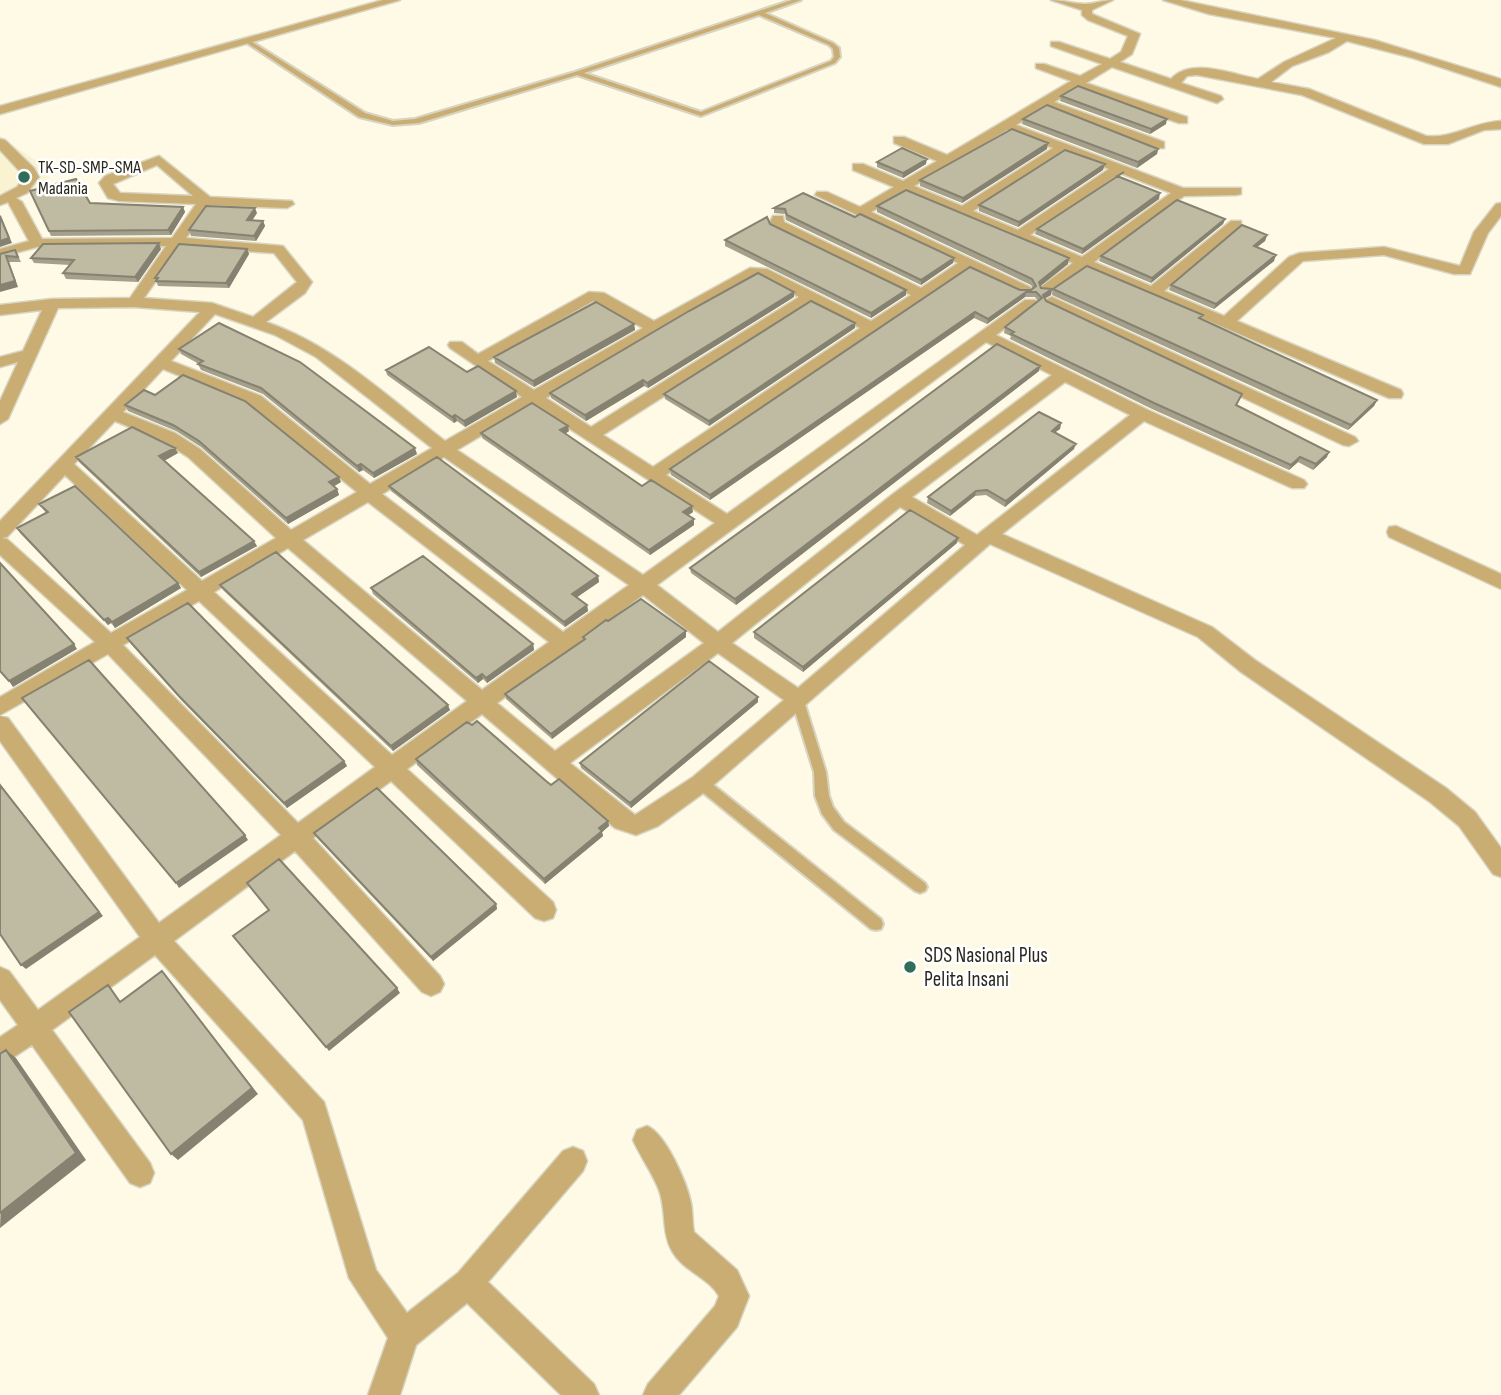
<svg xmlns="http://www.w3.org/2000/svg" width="1501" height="1395" viewBox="0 0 1501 1395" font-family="'Sofia Sans Condensed',sans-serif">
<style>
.built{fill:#faf3d2}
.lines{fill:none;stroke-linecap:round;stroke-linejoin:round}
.lane-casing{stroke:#d8d4c2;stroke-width:4}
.street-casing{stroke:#d8d4c2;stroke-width:3}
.lane{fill:#c9ad72;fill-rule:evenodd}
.street{fill:#c9ad72;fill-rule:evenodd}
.wall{fill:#a4a08b}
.shaded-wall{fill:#868271}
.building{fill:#bfbaa2;stroke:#868271;stroke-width:2}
.poi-dot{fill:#306e5a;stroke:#fff;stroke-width:2.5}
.labels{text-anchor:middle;stroke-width:5;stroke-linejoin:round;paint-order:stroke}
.far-poi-label{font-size:18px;fill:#2a281f;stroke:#fff;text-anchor:start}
.poi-label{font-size:21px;fill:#2a281f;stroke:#fff;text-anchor:start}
</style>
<rect width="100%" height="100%" fill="#fefae6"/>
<!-- built -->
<path class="built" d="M0,136L49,170L48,184L0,204Z"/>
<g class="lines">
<!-- lane casing -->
<g class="lane-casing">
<path id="lane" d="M792,0H801L765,13L833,43L839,48L840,57L835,63L701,116L577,75L419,123L393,125L359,117L244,41L249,40L365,113L393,121L415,119L575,72ZM759,15L829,45L833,49L834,57L831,61L701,112L584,73Z
M797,693L801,695L803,698L826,772L829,796L833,807L844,822L925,883L927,887L925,891L920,893L915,891L834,830L822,814L815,796L814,772L791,698L793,695Z
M701,778L706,779L881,919L883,924L881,929L876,930L871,929L696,787L695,783L696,779Z"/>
</g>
<!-- street casing -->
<g class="street-casing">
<path id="street" d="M383,0H400L0,114V106Z
M1051,0C1062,0 1074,4 1085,4C1094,4 1104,0 1113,0L1092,10V14L1140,34L1132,54L1120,62L1171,79C1191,57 1231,74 1258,79L1284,62L1336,38L1209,14L1163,0H1180L1374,40L1501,79V87L1413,58L1347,41L1329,52L1292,66L1271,82L1309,89L1426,136C1453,139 1474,122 1501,121V129L1484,130L1448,144H1424L1302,95L1197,75L1187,76L1181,83L1221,96L1223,99L1217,103L1112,67L1086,83L1187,117V123H1179L1078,88L1054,102L1164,142V148H1154L1046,107L1016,125L1183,188H1241V194L1236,195L1184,196L1094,262L1151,286L1231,221H1241V227L1164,291L1224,316L1289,257L1300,253L1384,247L1460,266L1474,232L1496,204L1501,203V216L1488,233L1470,274H1454L1384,255L1303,261L1237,321L1401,390L1403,394L1401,398H1389L1085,268L1052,292H1042L1040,289L1042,286L1073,263L905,192L871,212L1030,287L1033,290L1030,293H1020L969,269L666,475L727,514L1025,300H1035L1038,303L1035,306L996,335L1148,410L1304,480L1307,484L1304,488H1292L1144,421L1002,534L1212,627L1255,660L1446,788L1475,812L1501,848V877L1493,874L1459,826L1430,802L1241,672L1198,637L990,544L709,789L658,826L636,835L615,828L482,714L407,769L553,902L556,910L553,918L544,921L535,918L391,781L313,838L440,976L444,984L440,992L431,996L422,992L295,851L174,941L324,1102L376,1270L407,1313L458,1273L563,1151L573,1147L583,1151L587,1161L583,1171L488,1282L594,1384L599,1395H561L467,1303L416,1345L400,1395H368L388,1338L349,1278L303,1120L155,955L52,1030L150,1163L154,1173L150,1183L140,1187L130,1183L32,1045L0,1066V1037L18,1025L0,1000V967L9,971L38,1010L140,937L0,741V716L8,718L159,923L281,835L108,654L0,715V697L95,642L0,555V521L200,312L134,307L58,308L8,419L0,424V401L18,362L0,367V357L23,351L42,310L0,315V305L52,299L130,298L166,246L37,247L0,257V249L29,241L8,202L0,205V196L17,187L25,177L0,150V139L5,140L34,168L39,177L27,193L16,198L22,202L42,239L172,238L196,204L119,201L108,198L99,183L105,176L159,156L210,197L292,201L294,204L287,208L209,205L186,238L283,246L312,282L305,293L266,322C334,345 389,398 445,441L522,397L450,348L448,345L450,342H462L478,354L589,292L604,293L654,321L750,268L767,269L871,321L911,295L771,227L769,224L773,216H783L784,222L921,288L958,263L815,195L817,192H827L860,207L894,187L853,170V164H863L903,181L937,161L894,143V137H904L947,155L1071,81L1036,68V64H1044L1080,76L1102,64L1051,46V42H1059L1110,59L1121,52L1128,36L1088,20L1082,15V10ZM1007,130L1053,148L962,206L914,186ZM1064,152L1109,169L1018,230L973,211ZM157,165L193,196L120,193L113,184ZM1120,173L1171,193L1082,257L1030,235ZM180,247L274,253L297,282L253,317L212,303L144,298ZM753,276H759L799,297L591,427L546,398ZM593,301L643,328L534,390L488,361ZM811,303L860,328L653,467L603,435ZM215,314L275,335L316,357L432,448L370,484L261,396L171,361ZM986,342L1052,375L893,494L718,632L657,585ZM163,369L249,404L357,492L291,530L200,449L175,433L123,412ZM1065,382L1130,415L977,535L912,497ZM533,405L715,523L643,575L457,450ZM115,421L163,441L188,457L276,538L202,581L74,464ZM444,457L629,585L563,632L382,494ZM65,475L187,590L111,633L7,539L2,538L7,537ZM368,502L549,642L482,690L303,540ZM900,507L965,545L798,688L732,643ZM288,548L467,701L392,755L214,592ZM643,595L704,643L555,751L497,703ZM199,601L375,767L298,823L123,645ZM718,653L784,700L693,777L635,815L570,763Z
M1052,297L1355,437L1358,441L1349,446L1343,445L1047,305L1044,302L1047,299Z
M1396,526L1501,574V589L1389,537L1387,532L1389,527Z
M647,1126C666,1134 687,1183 691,1203C693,1213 692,1222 694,1232L737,1270L749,1296L737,1327L679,1395H643L648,1384L715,1306L719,1296C708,1277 683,1271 672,1251C662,1233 666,1213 660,1193C654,1175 641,1158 633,1140L637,1130Z"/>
</g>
<!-- lane -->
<use href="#lane" class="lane"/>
<!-- street -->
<use href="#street" class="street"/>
</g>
<!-- wall -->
<path class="wall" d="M1061,96L1166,124L1150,134L1060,101Z
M1023,119L1158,149L1157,154L1137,168L1022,124Z
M1047,149L962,203L920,186V180Z
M877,162L926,164L903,178L877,167Z
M1103,170L1018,227L979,211V205Z
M1123,177L1121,178L1159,199L1082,254L1035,234L1037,229Z
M30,191L90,203L183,207L185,212L171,235L51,236Z
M877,206L1068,264L1040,286L1041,288L1051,295L1045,298L1046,301L1237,406L1327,457L1313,470L1298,462L1289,470L1152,409L1010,339L1011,336L1004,333L1005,327L1038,301L1035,297H1025L987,324L974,318L710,500L671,475L670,469L1020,290H1031L1033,289L1031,285L877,212Z
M774,208L855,217L954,258L953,263L921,285L786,220L785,214L774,213Z
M257,213L252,221H263L265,226L256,241L191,236L189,230Z
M1225,219L1223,224L1151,283L1099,261L1101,256Z
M770,224L906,290V295L871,318L725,246V240Z
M1267,235L1265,241L1257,247L1274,261L1214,309L1169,290L1171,285Z
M161,249L138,282L66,279L63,273L70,265L34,263L31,258Z
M247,249L249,254L229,288L158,286L156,281L155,278Z
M15,250L21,262H9L18,287L0,254Z
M1053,289L1201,319L1377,400L1374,406L1348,430L1052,295Z
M794,297L648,388L644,386L586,421L551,398L550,393Z
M634,324L635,330L534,387L495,363L494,357Z
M855,328L709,426L665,399L664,394Z
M179,349L417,454L374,478L363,470L359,472L263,394L201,370L198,364H199L181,354Z
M386,370L467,372L517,397L465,427L457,421L454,423L387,375Z
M1039,371L736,605L691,573L690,568L866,441Z
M125,405L341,482L334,486L337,489L339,495L288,524L201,447L176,431L128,411Z
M1061,423L1060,429L1055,432L1074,449L1005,507L986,495L975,496L950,516L927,503L928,497Z
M569,431L565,434L642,486L693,512L688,515L694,525L650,555L482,438L481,433Z
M178,453L164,461L257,546L201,577L79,462L76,457Z
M389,486L598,576L599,582L577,597L587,605L588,611L565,627L391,491Z
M39,504L178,583L181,588L115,628L111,623L108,625L20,533L17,528L46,513Z
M957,543L803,672L754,638V632Z
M220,585L450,710L393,751L223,590Z
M371,588L533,644L534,650L487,683L483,679L478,683L373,594Z
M608,621L686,637L552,739L506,699L505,694L583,640V637Z
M127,638L344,761L347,766L287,808L182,701L131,644Z
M758,697V702L631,808L581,768L580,763Z
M416,759L546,781L608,821L609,826L602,832L603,836L545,884L417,765Z
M314,833L496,904L497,909L433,961L317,838Z"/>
<!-- shaded-wall -->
<path class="shaded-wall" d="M1167,119L1166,124L1150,134L1151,129Z
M1048,143L1047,149L962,203L963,198Z
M1158,149L1157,154L1137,168L1138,162Z
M927,159L926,164L903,178V173Z
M1105,164L1103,170L1018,227L1019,222Z
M1160,193L1159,199L1082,254L1083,249Z
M183,207L185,212L171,235L168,230Z
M255,208L257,213L248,226L247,220Z
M0,215L12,243L0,247Z
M1225,219L1223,224L1151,283L1152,278Z
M263,221L265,226L256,241L254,236Z
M1267,235L1265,241L1252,251L1254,246Z
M159,243L161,249L138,282L135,277Z
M247,249L249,254L229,288L226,283Z
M1276,255L1274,261L1214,309L1216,304Z
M6,256L18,287L0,292V285Z
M954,258L953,263L921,285V280Z
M1069,258L1068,264L1038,288L1039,282Z
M1052,289L1051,295L1042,300L1043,295Z
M906,290V295L871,318V313Z
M794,292V297L648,388L647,383Z
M1026,292L1025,297L987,324L988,319Z
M975,312L974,318L710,500V495Z
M855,323V328L709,426V421Z
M634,324L635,330L534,387L533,381Z
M1040,366L1039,371L736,605L735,599Z
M643,380L644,386L586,421L585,415Z
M516,391L517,397L465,427L464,421Z
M1377,400L1374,406L1348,430L1351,425Z
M455,415L457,421L454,423L452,417Z
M1061,423L1060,429L1050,436L1052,431Z
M568,426L569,431L561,436L560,430Z
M1076,444L1074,449L1005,507L1006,501Z
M175,448L178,453L162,462L159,456Z
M415,448L417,454L374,478L373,473Z
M1329,452L1327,457L1313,470L1316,464Z
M1300,457L1298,462L1289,470L1291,465Z
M361,464L363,470L359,472L357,466Z
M339,477L341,482L331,488L329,482Z
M337,489L339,495L288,524L286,518Z
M976,491L975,496L950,516L951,511Z
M692,506L693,512L684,518L683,512Z
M694,519V525L650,555L649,550Z
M958,538L957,543L803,672V667Z
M254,541L257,546L201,577L199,572Z
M598,576L599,582L573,600L572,594Z
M178,583L181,588L115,628L112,622Z
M587,605L588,611L565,627L564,622Z
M108,618L111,623L108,625L104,620Z
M686,631V637L552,739L551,734Z
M74,644L77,649L13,687L9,681Z
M533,644L534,650L487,683L486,678Z
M482,674L483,679L478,683L476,678Z
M758,697V702L631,808L630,803Z
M448,705L450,710L393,751L391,746Z
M344,761L347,766L287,808L284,803Z
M0,784L103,916L26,969L21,965Z
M608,821L609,826L602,832L603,836L545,884L544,879Z
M245,835L248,840L179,888L176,883Z
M496,904L497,909L433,961L431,957Z
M162,971L258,1094L178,1160L171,1154Z
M397,988L400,993L329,1051L326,1047Z
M6,1050L16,1058L86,1160L0,1228Z"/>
<!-- building -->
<path class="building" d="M1078,86L1167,119L1151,129L1061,96Z
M1047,105L1158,149L1138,162L1023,119Z
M1012,129L1048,143L963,198L920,180Z
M902,148L927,159L903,173L877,162Z
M1065,150L1105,164L1019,222L979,205Z
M1124,172L1117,176L1160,193L1083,249L1037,229Z
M76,179L90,203L183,207L168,230L49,231L30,191Z
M906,190L1069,258L1039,282L1041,288L1052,289L1043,295L1046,301L1242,394L1236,405L1329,452L1316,464L1300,457L1291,465L1154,403L1011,334L1014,332L1005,327L1042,298L1036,292H1026L988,319L975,312L710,495L670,469L970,267L1020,290H1031L1036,286L1032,279L877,206Z
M803,193L855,217L860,214L954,258L921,280L787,215L785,209L774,208Z
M1177,200L1225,219L1152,278L1101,256Z
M206,206L255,208L247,220L263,221L254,236L189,230Z
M0,216L9,238L0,241Z
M767,217L770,224L906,290L871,313L725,240Z
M1242,225L1267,235L1254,246L1276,255L1216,304L1171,285Z
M159,243L135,277L63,273L74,260L31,258L43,244Z
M179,244L247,249L226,283L156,281L158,278H155Z
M15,250L18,257L6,256L15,281L0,285V254Z
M1087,266L1203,315L1199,318L1377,400L1351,425L1053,289Z
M758,273L794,292L647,383L643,380L585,415L550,393L689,311Z
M811,301L855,323L709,421L664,394Z
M596,302L634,324L533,381L494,357Z
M219,323L300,362L415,448L373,473L361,464L357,466L261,388L198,364L203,361L179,349Z
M997,344L1040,366L735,599L690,568L866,441Z
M429,347L467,372L478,366L516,391L464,421L455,415L452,417L386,370Z
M183,375L245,401L339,477L329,482L337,489L286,518L199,441L173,425L125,405L144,390L155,395Z
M532,403L568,426L560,430L642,486L651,480L692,506L683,512L694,519L649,550L481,433Z
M1039,412L1061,423L1052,431L1076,444L1006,501L987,490L976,491L951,511L928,497Z
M132,427L175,448L159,456L254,541L199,572L76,457Z
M437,457L598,576L572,594L587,605L564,622L389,486Z
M75,486L178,583L112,622L108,618L104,620L17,528L48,512L39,504Z
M910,510L958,538L803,667L754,632Z
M276,552L448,705L391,746L220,585Z
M423,556L533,644L486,678L482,674L476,678L371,588Z
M0,563L74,644L9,681L0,671Z
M641,599L686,631L551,734L505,694L585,639L583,637L606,620L608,621Z
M188,603L344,761L284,803L179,696L127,638Z
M89,660L245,835L176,883L22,698Z
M709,661L758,697L630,803L580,763Z
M477,721L546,781L551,785L559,779L608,821L599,828L602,831L544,879L416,759L467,722L472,725Z
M0,785L99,912L21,965L0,934Z
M377,788L496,904L431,957L314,833Z
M279,859L397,988L326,1047L233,936L269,910L247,883Z
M162,971L252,1088L171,1154L69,1012L108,985L120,1002Z
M6,1050L76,1153L0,1213V1054Z"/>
<!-- markers -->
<g class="poi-dot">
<circle cx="24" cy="177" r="7"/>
<circle cx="910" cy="967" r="7"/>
</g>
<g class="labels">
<!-- far-poi labels -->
<g class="far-poi-label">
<text x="38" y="173">TK-SD-SMP-SMA<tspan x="38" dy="21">Madania</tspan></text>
</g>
<!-- poi labels -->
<g class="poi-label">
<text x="924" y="962">SDS Nasional Plus<tspan x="924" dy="24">Pelita Insani</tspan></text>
</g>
</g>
</svg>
